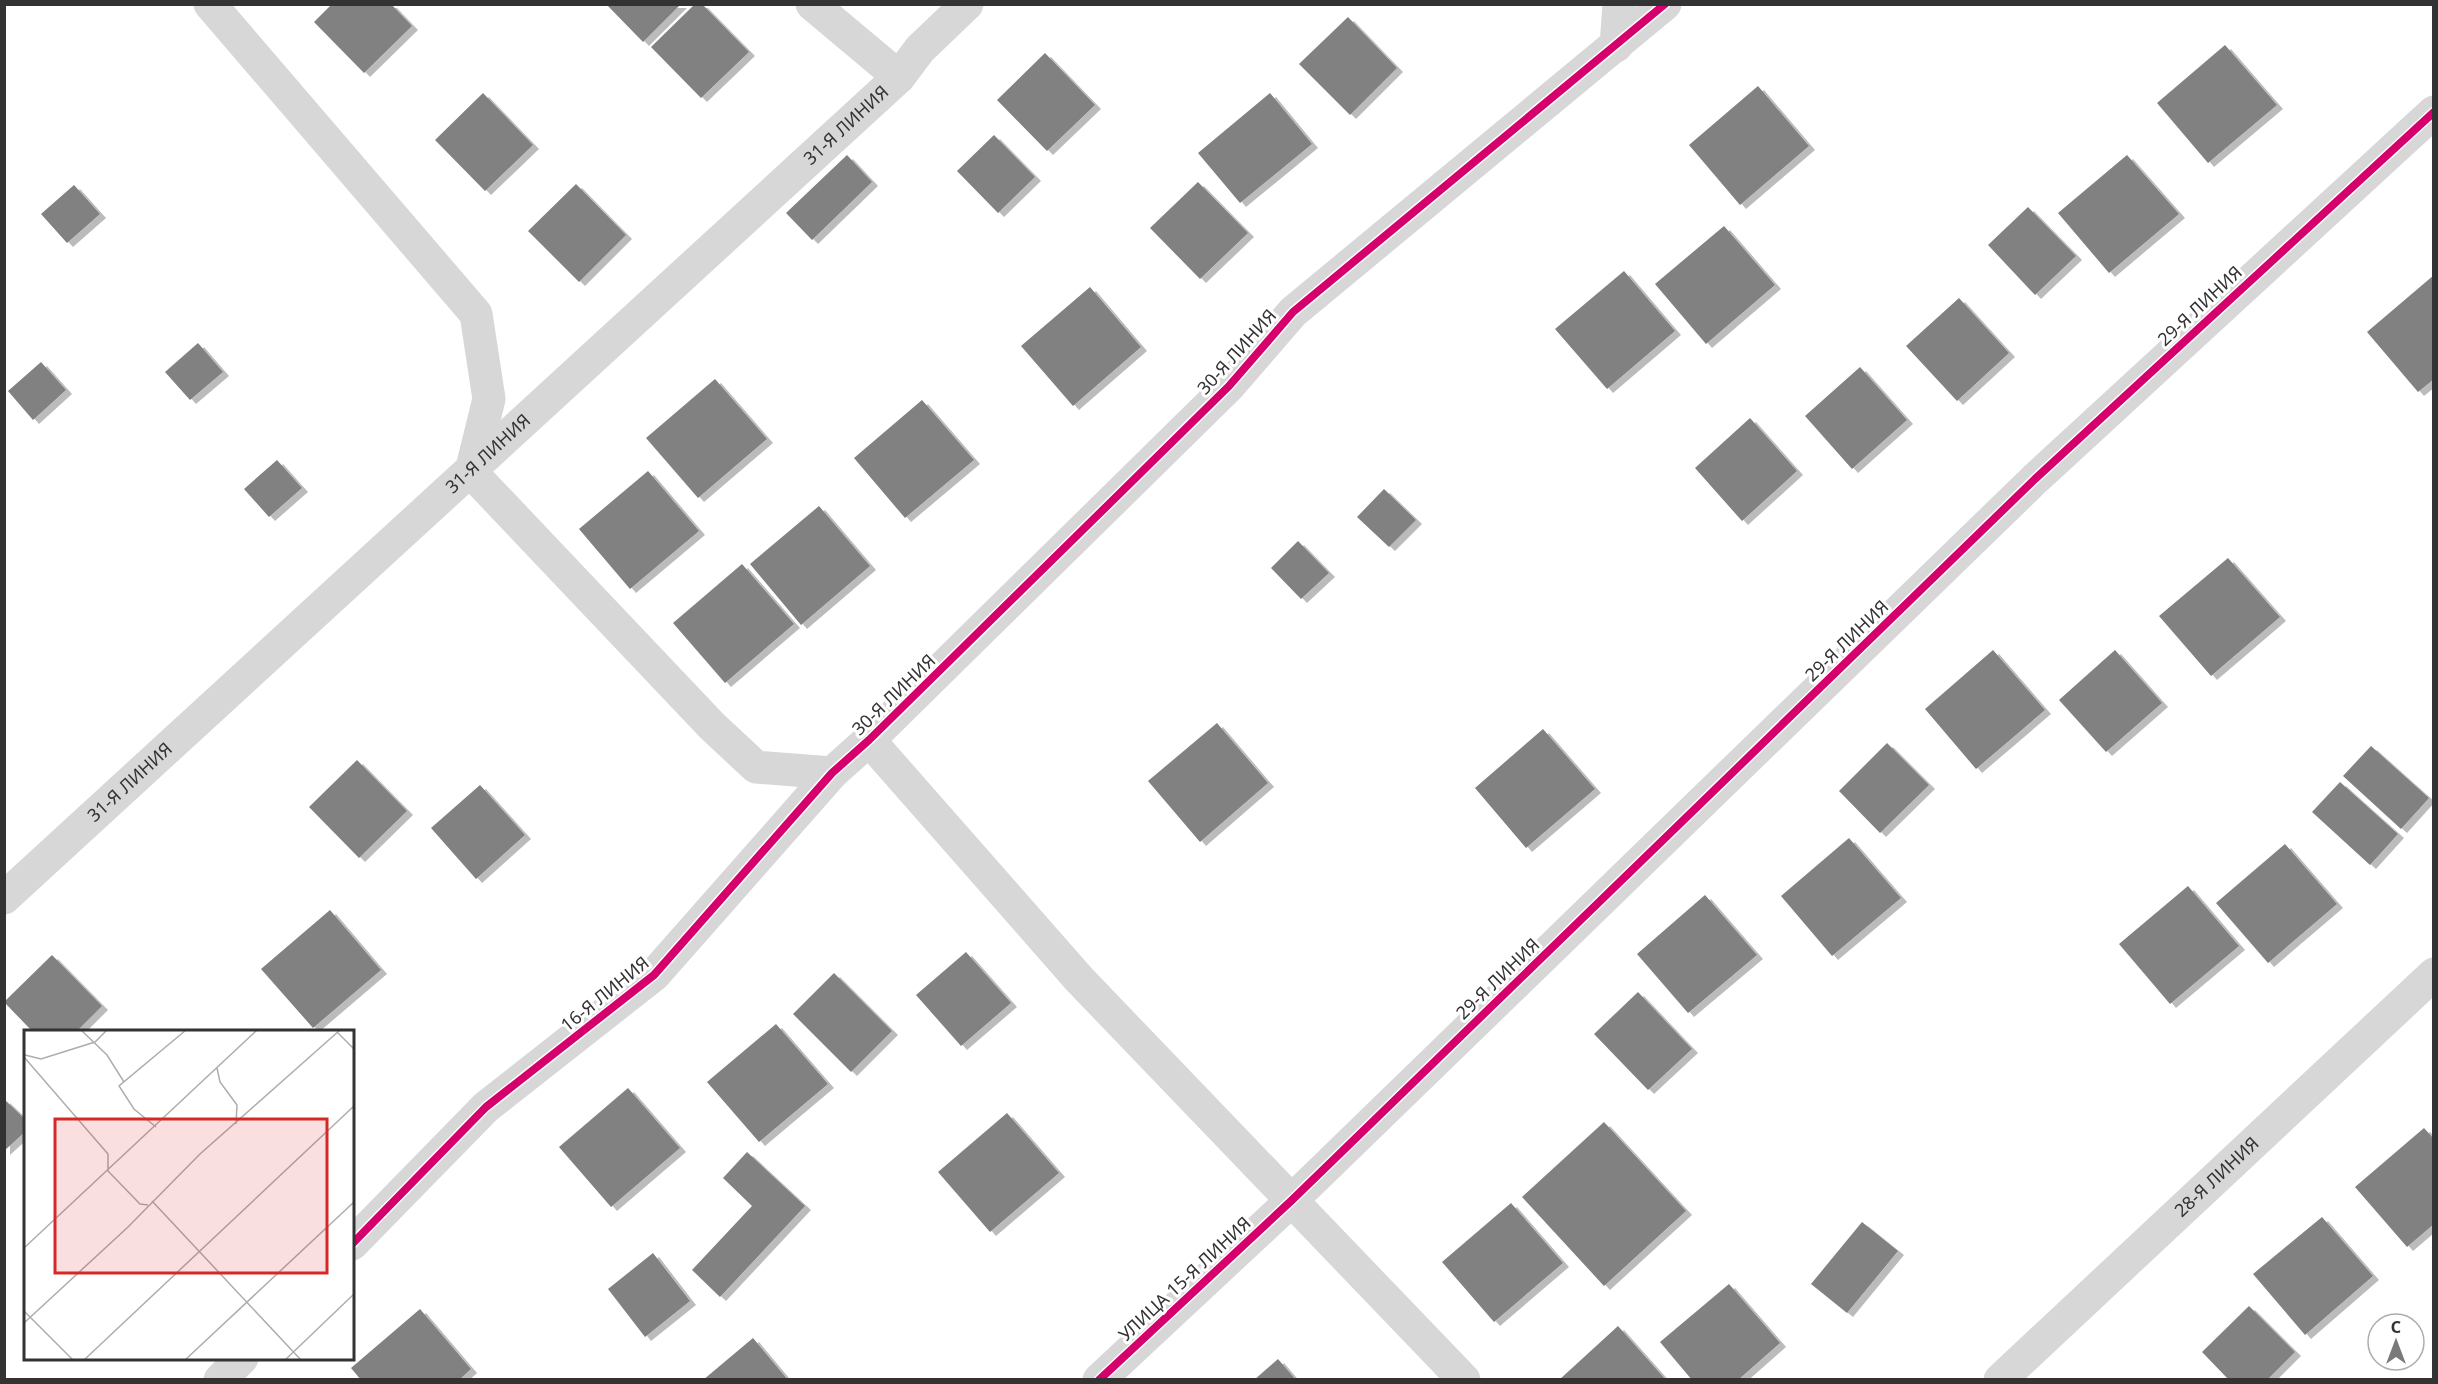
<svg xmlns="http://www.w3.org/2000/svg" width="2438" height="1384" viewBox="0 0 2438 1384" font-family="'Noto Sans',sans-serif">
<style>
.building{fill:#818181;filter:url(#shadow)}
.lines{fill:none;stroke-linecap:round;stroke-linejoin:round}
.minor{stroke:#d7d7d7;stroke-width:33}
.cycleway-casing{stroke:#fff;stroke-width:11}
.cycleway{stroke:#d6006c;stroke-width:8}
.labels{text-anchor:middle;stroke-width:6;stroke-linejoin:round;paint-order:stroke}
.street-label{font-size:18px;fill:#333;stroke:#fff}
.inset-road{fill:none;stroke:#adadad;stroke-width:1.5}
.view{fill:#d62828;fill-opacity:0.15;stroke:#d62828;stroke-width:3}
.inset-edge{fill:none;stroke:#333;stroke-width:3}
</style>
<defs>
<filter id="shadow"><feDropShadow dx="6" dy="4" stdDeviation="0" flood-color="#0004"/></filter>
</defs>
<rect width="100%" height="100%" fill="#fff"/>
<!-- building -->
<path class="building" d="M332,4H391L412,26L364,73L314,22Z
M606,4H681L643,42Z
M695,4H702L749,52L701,98L651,47Z
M1348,17L1397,68L1350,115L1299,64Z
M2225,45L2277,105L2208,163L2157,103Z
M1045,53L1095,105L1047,151L997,100Z
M1758,86L1809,146L1740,205L1689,145Z
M483,93L533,145L485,191L435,140Z
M1270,93L1312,144L1240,203L1198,153Z
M994,135L1035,177L998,213L957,171Z
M847,155L872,182L812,240L786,213Z
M2127,155L2179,214L2109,273L2058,213Z
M1198,182L1248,233L1200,279L1150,228Z
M576,184L626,235L579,282L528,231Z
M74,185L100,214L67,243L41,214Z
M2028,207L2076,256L2035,295L1988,245Z
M1724,226L1775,285L1706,344L1655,284Z
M1624,271L1675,331L1607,389L1555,329Z
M2434,275V379L2418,392L2367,332Z
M1090,287L1141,347L1073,406L1021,346Z
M1959,298L2009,353L1957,401L1906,346Z
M198,343L223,372L190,400L165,372Z
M41,362L66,390L33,420L8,391Z
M1860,367L1907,420L1852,469L1805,416Z
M715,379L767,439L698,498L646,438Z
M922,400L974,460L905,518L854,458Z
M1750,418L1797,471L1742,521L1695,468Z
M277,460L302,488L269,517L244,489Z
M648,471L699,531L630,589L579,529Z
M1384,489L1416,520L1389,547L1357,517Z
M819,506L870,566L801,625L750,564Z
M1298,541L1329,573L1301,599L1271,568Z
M2228,558L2280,617L2211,676L2159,616Z
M742,564L794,624L725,683L673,623Z
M1993,650L2045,710L1976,769L1925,709Z
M2115,650L2162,703L2106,752L2059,700Z
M1217,723L1268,783L1200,842L1148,781Z
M1543,729L1595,789L1526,848L1475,788Z
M1887,743L1929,785L1880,833L1839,791Z
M2371,746L2429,798L2401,829L2343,776Z
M357,760L407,811L359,858L309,807Z
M2340,782L2398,834L2370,865L2312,812Z
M480,785L525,835L476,879L431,828Z
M1849,838L1901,898L1832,956L1781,896Z
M2285,844L2337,904L2268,963L2216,903Z
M2188,886L2239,946L2170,1004L2119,944Z
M1705,895L1757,955L1688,1013L1637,954Z
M330,910L381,970L313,1028L261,969Z
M966,952L1011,1003L961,1046L916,995Z
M52,955L102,1006L76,1032H33L4,1002Z
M834,973L892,1031L851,1072L793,1014Z
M1638,992L1692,1049L1648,1090L1594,1034Z
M776,1024L828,1084L759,1142L707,1082Z
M628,1088L680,1148L611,1207L559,1147Z
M4,1099L26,1120V1131L4,1151Z
M1007,1113L1059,1173L990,1232L938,1172Z
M1604,1122L1686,1211L1604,1286L1522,1197Z
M2424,1128L2434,1139V1224L2407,1247L2355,1187Z
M747,1152L805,1206L720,1297L692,1270L752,1206L723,1178Z
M1511,1203L1563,1263L1494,1322L1442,1262Z
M2322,1217L2373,1276L2305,1335L2253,1274Z
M1862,1222L1898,1251L1847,1313L1811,1284Z
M653,1253L690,1301L645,1337L608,1289Z
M1729,1284L1780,1343L1738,1380H1692L1660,1342Z
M2249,1306L2295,1352L2267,1380H2229L2202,1352Z
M420,1309L471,1369L459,1380H361L351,1368Z
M1618,1326L1666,1380H1559Z
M753,1338L788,1380H703Z
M1278,1359L1296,1380H1254Z"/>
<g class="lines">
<!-- minor -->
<g class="minor">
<path d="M210,4L476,314L489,399L471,472L712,726L756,767L832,773"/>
<path d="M812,4L899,77"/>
<path d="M1616,46L1619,4"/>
<path d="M869,740L1079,979L1464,1380"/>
<path id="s1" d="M4,898L899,77L920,49L967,4"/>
<path d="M352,1244L486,1107L654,975L832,773L869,740L1229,386L1293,312L1665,4"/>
<path d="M220,1380L242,1358"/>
<path d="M1099,1380L1291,1201L2035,479L2434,112"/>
<path id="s2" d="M2000,1380L2434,974"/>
</g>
<!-- cycleway casing -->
<g class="cycleway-casing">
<path id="cycleway" d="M352,1244L486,1107L654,975L832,773L869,740L1229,386L1293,312L1665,4
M1099,1380L1291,1201L2035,479L2434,112"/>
</g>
<!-- cycleway -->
<use href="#cycleway" class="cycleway"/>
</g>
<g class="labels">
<!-- street labels -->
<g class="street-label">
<text dy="6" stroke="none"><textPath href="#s1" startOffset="1143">31-Я ЛИНИЯ</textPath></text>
<text transform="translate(2200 306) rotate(-43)" y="6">29-Я ЛИНИЯ</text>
<text transform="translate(1237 352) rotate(-48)" y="6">30-Я ЛИНИЯ</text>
<text dy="6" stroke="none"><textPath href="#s1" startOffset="657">31-Я ЛИНИЯ</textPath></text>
<text transform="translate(1847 641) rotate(-44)" y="6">29-Я ЛИНИЯ</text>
<text transform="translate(894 695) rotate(-44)" y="6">30-Я ЛИНИЯ</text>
<text dy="6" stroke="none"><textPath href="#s1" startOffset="171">31-Я ЛИНИЯ</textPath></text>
<text transform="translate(1498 979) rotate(-44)" y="6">29-Я ЛИНИЯ</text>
<text transform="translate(605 994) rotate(-39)" y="6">16-Я ЛИНИЯ</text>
<text dy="6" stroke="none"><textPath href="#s2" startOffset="297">28-Я ЛИНИЯ</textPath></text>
<text transform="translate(1185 1279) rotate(-43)" y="6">УЛИЦА 15-Я ЛИНИЯ</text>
</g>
</g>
<!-- overview -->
<g transform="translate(24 1030)">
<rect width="330" height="330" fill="#fff"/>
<path class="inset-road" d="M57,0L83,25L100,52M313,2L330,19M1,25L17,29L71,12L83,0M0,27L84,124V141L116,174L124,175M193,38L196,52L213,75L212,94M132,97L110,79L95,56L162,0M128,171L277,330M0,218L233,0M0,281L49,330M0,293L104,197L176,124L316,0M60,330L330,76M161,330L330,172M261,330L330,264"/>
<path class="view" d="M31,89H303V243H31Z"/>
<rect width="330" height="330" class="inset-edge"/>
</g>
<!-- border -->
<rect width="2438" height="1384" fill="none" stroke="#333333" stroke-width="12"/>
<!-- north arrow -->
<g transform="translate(2396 1342)"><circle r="28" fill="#ffffff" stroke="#adadad" stroke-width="1.5"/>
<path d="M0-4.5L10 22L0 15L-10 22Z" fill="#7a7a7a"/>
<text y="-9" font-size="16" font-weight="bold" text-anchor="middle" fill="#333333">С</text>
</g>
</svg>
